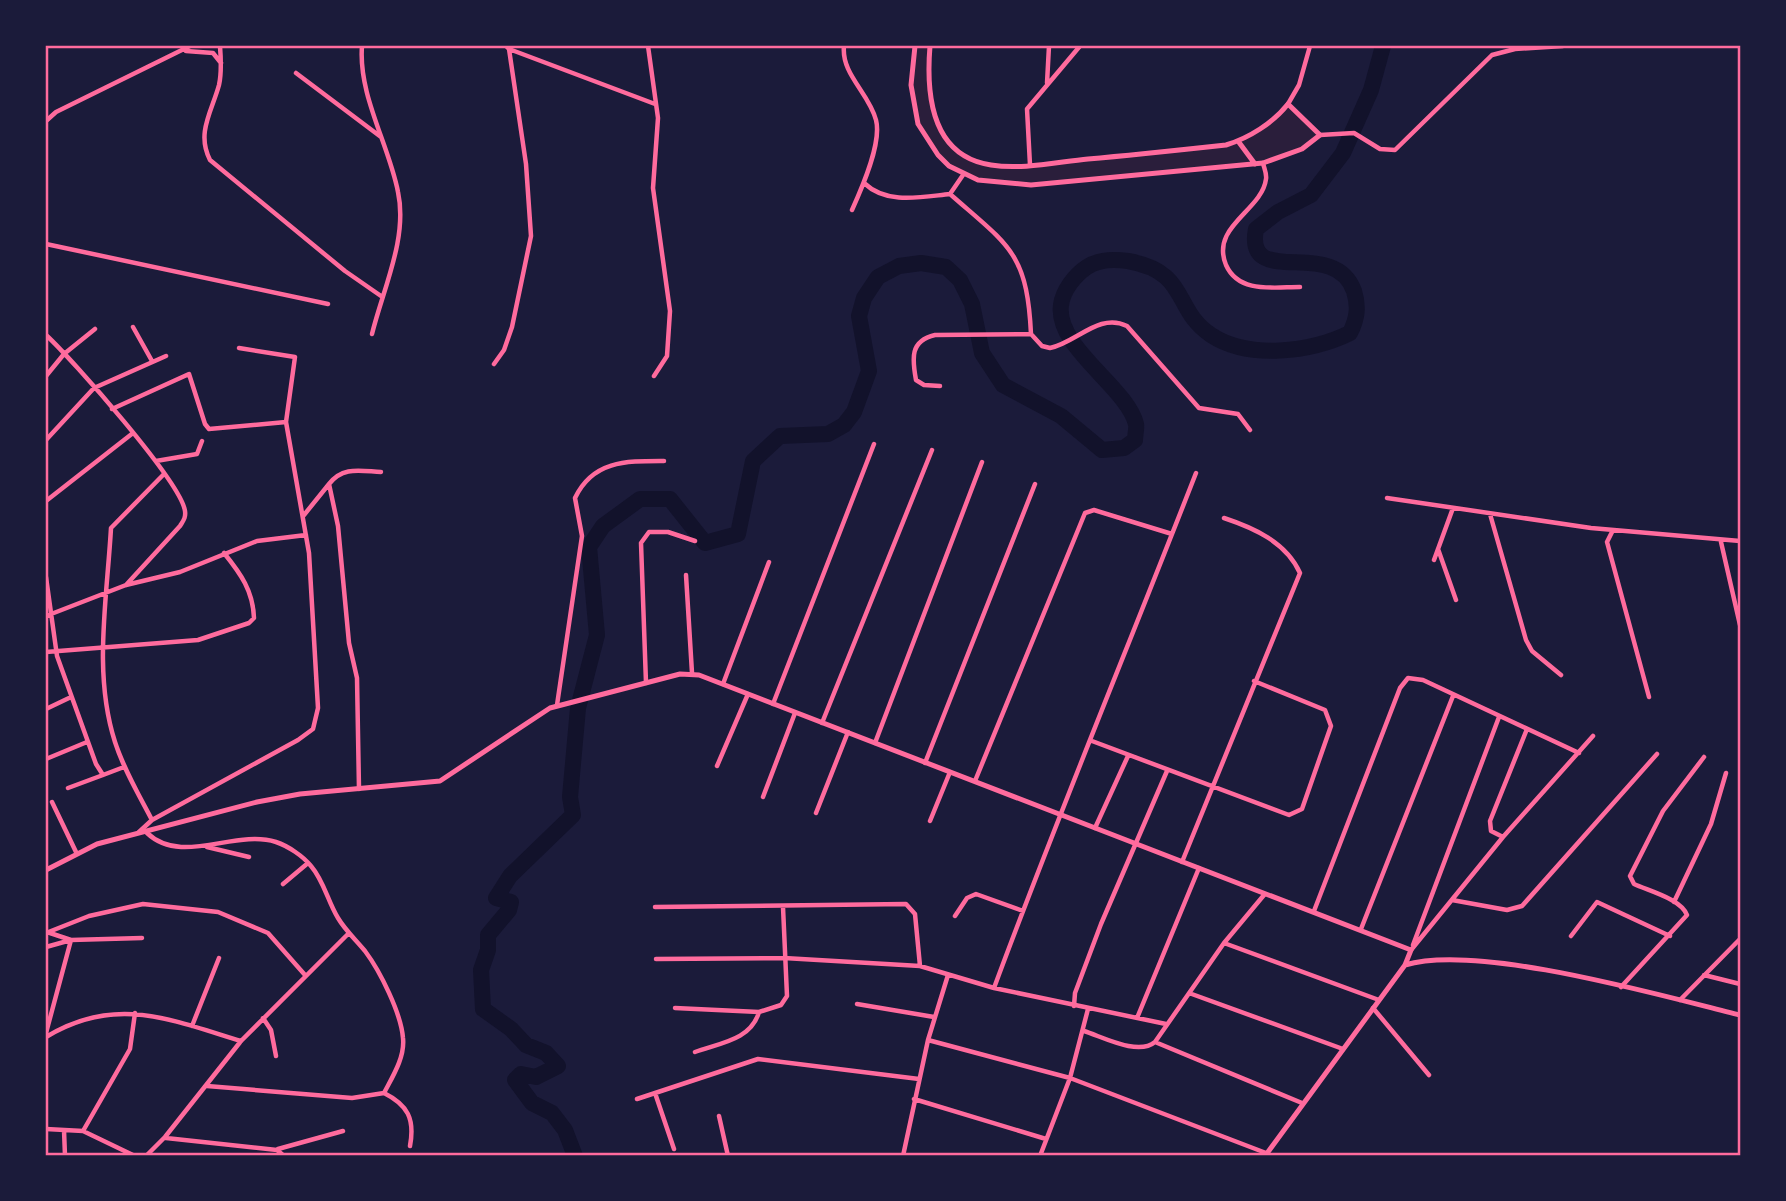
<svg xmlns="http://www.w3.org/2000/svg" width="1786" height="1201" viewBox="0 0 1786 1201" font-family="'Public Sans',sans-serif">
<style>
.green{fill:#2a1e3b}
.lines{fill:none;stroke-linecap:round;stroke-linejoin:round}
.river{stroke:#12122b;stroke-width:16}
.minor{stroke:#ff6b9d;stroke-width:4.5}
.tertiary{stroke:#ff6b9d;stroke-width:5}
.neatline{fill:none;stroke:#ff6b9d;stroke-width:2.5}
</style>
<rect width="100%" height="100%" fill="#1b1b3a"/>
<!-- green -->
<path class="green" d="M915,46H931L929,98L948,139L968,157L1007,166L1238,141L1278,115L1288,104L1320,135L1316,141L1263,163L1031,185L993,183L949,166L918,124L912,99Z"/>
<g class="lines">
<!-- river -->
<path class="river" d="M575,1156L565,1130L552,1113L532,1103L515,1080L521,1074L536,1077L558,1066L546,1053L526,1045L511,1029L483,1009L481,970L488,950V935L509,910L511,902L496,898L510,876L573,815L570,797L578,708L597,635L589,547L603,526L640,499H670L705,543L738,534L753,461L780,436L828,434L844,425L854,412L869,371L859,316L864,298L878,277L899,266L921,263L946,267L960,280L972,304L982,353L1003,385L1061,416L1102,450L1124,448L1135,440C1135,435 1137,428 1136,424C1127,387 1055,347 1061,305C1063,290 1075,275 1087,267C1099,259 1114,259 1128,261C1190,272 1172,309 1211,335C1249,360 1311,352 1350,333C1357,319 1359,307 1354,291C1334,235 1244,291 1256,229L1278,212L1311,195L1343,153L1371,90L1383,46"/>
<!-- minor -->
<path class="minor" d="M220,46C221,59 222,72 219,85C212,111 196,133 210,160L345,271L381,296
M362,46C358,95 389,145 398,192C408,238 383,289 372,334
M648,46L658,118L653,188L670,311L667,356L654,376
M844,46C841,74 869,93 876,120C882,143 862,188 852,210
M509,49L655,104
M186,51L213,53L221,63
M296,73L381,137
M1047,83L1049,46
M1288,104L1299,85L1310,46
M46,121L56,112L190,46
M1320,135L1354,133L1380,149L1395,150L1492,55L1515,49L1563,46
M1263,163C1264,168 1267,174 1266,179C1262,211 1210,226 1226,265C1239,294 1274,287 1300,287
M1030,165L1027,109L1080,46
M864,183C887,205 921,197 950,194L963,175
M950,194C1009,246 1027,252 1031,334
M46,244L328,304
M133,327L152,361
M46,335C72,359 181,482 185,511C186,518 183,521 180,526L126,585
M494,364L504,350L512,327L531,236L526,164L509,49L506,46
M46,376L64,354L95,329
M940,386L924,385L916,380C912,358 910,341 935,335L1031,334L1042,346L1050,348C1076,343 1099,312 1127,326L1199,408L1238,414L1250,430
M112,409L189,374L205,424L209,429L286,422
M46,440L94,388L166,356
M156,461L197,454L202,441
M329,484C343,466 360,471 381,472
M1387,498L1591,528L1740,541
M46,501L133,433
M1490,514L1526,640L1532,651L1561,675
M304,515L329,484L338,526L349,643L357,678L359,789
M1613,530L1607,542L1649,697
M1721,542L1740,625
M1438,549L1456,600
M1434,560L1453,508
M686,575L692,673
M46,577L57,656L96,764L103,775L124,767
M46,616L126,585L180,572L257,541L306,535
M46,652L198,640L249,623L254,618C253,591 241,574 224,553
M646,683L641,543L649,532H668L695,541
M723,684L769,562
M773,704L874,444
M557,705L582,536L575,498C593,460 627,461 664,461
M46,709L69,698
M822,723L932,450
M1092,741L1289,815L1302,809L1331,726L1325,710L1254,681
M875,743L982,462
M46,759L87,742
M925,763L1035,484
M717,766L748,694
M975,781L1085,513L1094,510L1172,534
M68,788L103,775
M763,797L795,713
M52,802L76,852
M816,813L848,732
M152,820C139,795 124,770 115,742C93,674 107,599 111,528L164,474
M930,821L950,772
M1095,828L1128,756
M139,832L152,820L298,740L313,729L318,708L309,553L286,422L295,357L239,348
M147,833C182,866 234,829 276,842C288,846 303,856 311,866C324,881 328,902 338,918C345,930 356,940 365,951C380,971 401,1013 403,1038C405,1057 393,1076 384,1093C408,1105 415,1119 410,1146
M1503,837L1491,831L1490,821L1527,729
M207,847L249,857
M1182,862L1300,573C1286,542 1254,528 1224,518
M283,884L308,863
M1452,900L1507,910L1522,906L1657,754
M1674,902L1711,824L1726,773
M655,907L906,904L915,914L920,966
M1314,911L1400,688L1408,678L1423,680L1579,753
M955,916L967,898L976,894L1023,911
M1361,929L1453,696
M46,933L89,916L143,904L218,912L268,933L305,975
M1571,936L1597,902L1670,936
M1224,943L1379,1000
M1413,945L1499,717
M46,947L71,940L142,938
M1411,950L1503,837L1593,736
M656,959L784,958L920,966L994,988L1166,1024
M1704,975L1740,984
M1621,987L1687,915C1681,899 1649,891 1634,884L1630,876L1663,811L1704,757
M994,988C1058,815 1129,645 1196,473
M1189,993L1343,1049
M1680,1000L1740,939
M857,1004L934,1017
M1074,1006L1075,993L1101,924L1167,771
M675,1008L759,1012L781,1005L787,996L783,907
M1373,1008L1429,1075
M263,1018L271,1030L276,1056
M1137,1018L1199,868
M192,1026L219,958
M1084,1031C1103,1037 1138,1056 1155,1042L1302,1103
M46,1033L71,940L50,933
M46,1037C115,995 169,1019 241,1041
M928,1040L1070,1078L1266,1153
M1155,1042L1224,943L1264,895
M695,1052C720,1043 751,1040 759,1012
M207,1086L352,1098L384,1093
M655,1093L674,1149
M637,1099L758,1059L919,1079
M914,1099L1046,1139
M719,1116L728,1156
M46,1129L83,1131L135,1156
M64,1130L65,1156
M83,1131L130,1049L135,1013
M166,1138L277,1150L284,1156
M278,1149L343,1131
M146,1156L165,1137L241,1041L349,933
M903,1156L928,1040L948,975
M1040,1156L1070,1078L1088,1009"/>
<!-- tertiary -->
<path class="tertiary" d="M915,46L911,85L918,124L938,155L949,166L978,180L1031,185L1263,163L1302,149L1320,135L1288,104C1273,123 1249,138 1226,145C1180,150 1134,155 1088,159C1057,162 1022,170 991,165C931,156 926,94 930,46
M1238,141L1255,164
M46,870L97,844L257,802L300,794L440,781L550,708L680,674L699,675L1411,950L1405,965L1265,1156
M1405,965C1478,943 1662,996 1740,1015"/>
</g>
<!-- border -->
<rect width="1786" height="1201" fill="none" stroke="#1b1b3a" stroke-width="94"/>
<rect x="47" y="47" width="1692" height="1107" class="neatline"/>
</svg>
